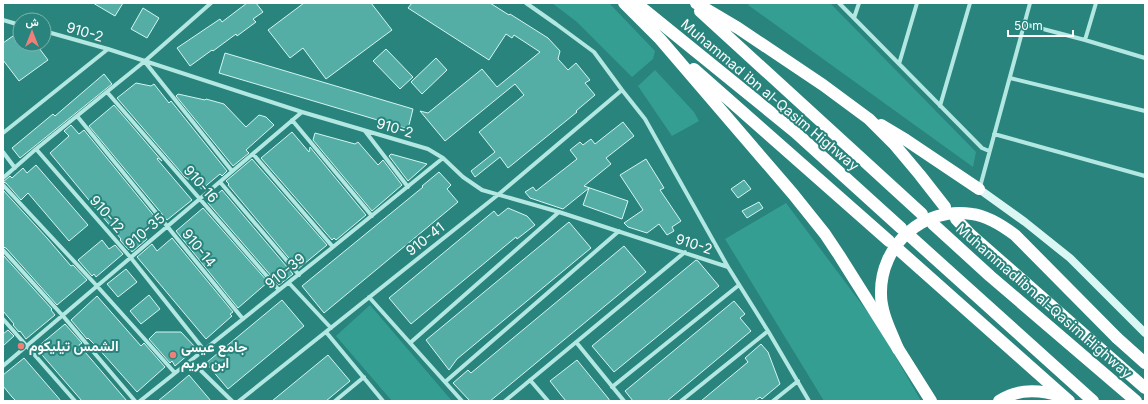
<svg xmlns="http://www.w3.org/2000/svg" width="1148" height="404" viewBox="0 0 1148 404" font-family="Inter,Vazirmatn,sans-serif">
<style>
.green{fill:#359e93}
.building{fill:#54aea5;stroke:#d5f6f2}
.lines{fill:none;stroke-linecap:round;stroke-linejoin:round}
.street{stroke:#b2e7e2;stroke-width:4}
.secondary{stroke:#dbf7f4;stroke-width:8}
.highway{stroke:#fff;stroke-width:12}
.highway-bridge{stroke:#fff;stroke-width:12}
.poi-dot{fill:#ef7f78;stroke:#28847c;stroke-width:1.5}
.labels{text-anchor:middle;stroke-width:4;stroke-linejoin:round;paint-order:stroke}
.street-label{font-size:14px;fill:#fff;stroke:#28847c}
.poi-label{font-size:14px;font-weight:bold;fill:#fff;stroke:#28847c;text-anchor:start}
</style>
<rect width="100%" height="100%" fill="#28847c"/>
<!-- green -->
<path class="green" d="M552,3H609L655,51L653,59L632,77L577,22Z
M750,3H830L976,152L973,167L748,5Z
M655,70L694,112L699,121L672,136L638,86Z
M786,203L878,326L921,401H824L725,239Z
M370,305L452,401H392L336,336Z"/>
<!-- building -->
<path class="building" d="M93,3H123L115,16Z
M247,3H256L263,12L253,19L256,22L237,36L236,34L213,51L212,50L190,66L177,48L220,19L222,22Z
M304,3H371L392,30L326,79L303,48L290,58L268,30Z
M412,3H490L509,15L510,14L548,38L560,51L558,59L568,70L576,63L590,80L585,83L595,95L576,111L577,112L508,168L500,157L475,177L471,171L495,152L479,132L524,95L515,84L445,141L420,111L428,113L482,69L497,87L540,52L514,35L512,38L506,34L489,60L408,8Z
M143,8L159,18L147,38L131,29Z
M13,36L20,39V44H36L48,60L19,81L3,60V43Z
M386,49L413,77L400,89L373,61Z
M225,53L413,109L408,129L219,73Z
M436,58L447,70L422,94L411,82Z
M104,74L112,84L20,158L12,148L53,114L55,116Z
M136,83L151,86L154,84L169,103L171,101L227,171L222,176L220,174L202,189L185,177L117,98Z
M178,94L205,100L206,99L224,104L246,127L259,115L266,117L274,125L246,150L249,153L233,166L176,96Z
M114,105L162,161L158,158L157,159L192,200L167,220L89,126Z
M623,122L634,136L606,158L611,164L584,186L628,201L622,219L583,205L589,188L563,209L530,198L525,192L533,187L536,191L577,159L570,150L580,142L583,145L591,139L595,144Z
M71,125L79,134L84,130L159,222L143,234L147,239L132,252L130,249L129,250L120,240L121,239L50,153L69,136L64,131Z
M292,132L309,152L310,147L366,215L336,240L334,238L332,240L261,158Z
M315,133L355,144L358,142L378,165L383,160L402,185L372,211L313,140Z
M391,154L427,164L408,181L389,156Z
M252,159L327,245L298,269L228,185L229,184L226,181Z
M646,159L664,188L660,190L681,221L672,227L674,231L667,235L659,224L647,233L628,227L624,223L643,210L620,175Z
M36,165L88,225L69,241L28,193L21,200L6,183L3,182L10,176L12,178L23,168L27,173Z
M439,172L451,185L447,189L458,202L324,313L302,286L423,187L422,186Z
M744,180L751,189L738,198L731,189Z
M3,190L47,238L71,266L73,265L87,280L57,305L6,248L3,247Z
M222,190L293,274L279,285L208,203V202Z
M759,202L763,208L747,218L742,211Z
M203,208L268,282L238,308L176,231Z
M508,208L527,216L535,225L517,239L516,237L411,324L389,298L494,211L498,216Z
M569,222L591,248L457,359L449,370L426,340Z
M172,238L233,312L230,314L232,316L206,339L137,257L152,244L157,251Z
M102,240L109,249L115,245L123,254L96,277L94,274L92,276L78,260Z
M624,246L646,272L495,397L490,401H470L453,383L468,370L471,373Z
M3,255L52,309L51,310L55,315L26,339L20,331L19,332L13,325L14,324L3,311Z
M696,260L698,261L719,286L614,372L592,346Z
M126,269L137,282L118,297L107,284Z
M149,295L160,309L141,324L130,311Z
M97,296L141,346L144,343L165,367L137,392L97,347L88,338L87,339L71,320Z
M282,300L304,326L228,389L206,363Z
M734,301L745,314L740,318L751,331L667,401H633L625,391Z
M65,324L82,343L79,345L127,401H82L36,348Z
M8,330L14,336L3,346V334Z
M156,332H181L196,348L175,366L172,361L170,363L149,339Z
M761,344L768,352L780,384L762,399L760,397L754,401H701L748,362L745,358Z
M328,355L350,381L326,401H272Z
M24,358L56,395L61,401H16L12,397L3,386V375Z
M577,360L608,398L610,401H566L561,395L550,381Z
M189,375L211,401H158L175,387Z"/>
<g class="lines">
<!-- street -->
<path class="street" d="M526,3L556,24L594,52L622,90L645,119L728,267L768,331L809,401
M839,3L982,148L989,151
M854,18L859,3
M3,20L20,25
M1024,24L1085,40L1145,58
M44,31L108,49L302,112L428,149L443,158L463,177L482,190L559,212L728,267
M1085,40L1096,3
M145,62L232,171
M899,64L917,3
M1010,78L1145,111
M107,92L279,290
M940,106L970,3
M77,116L243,319
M292,120L372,216
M365,131L408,187
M3,133L108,49
M994,134L1145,176
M36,149L131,258L204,350
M3,152L15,168
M253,154L333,247
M3,178L36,149L145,61L211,3
M220,182L299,275
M3,185L97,286L175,373
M980,187L1030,3
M3,250L63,316L135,401
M289,283L331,328
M369,297L462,401
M3,319L75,401
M326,332L383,401
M576,342L624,401
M410,343L559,212
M191,361L232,401
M3,366L302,112
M530,380L548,401
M445,382L619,231
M612,387L739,285
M140,401L333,247L443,158
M239,401L499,194L622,90
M335,401L364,377
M505,401L685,252
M681,401L768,331
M773,401L798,381"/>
<!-- secondary -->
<path class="secondary" d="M979,189L1025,222L1070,258L1145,333"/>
<!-- highway -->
<path class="highway" d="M624,3L660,39L793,194L825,234L839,255L931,401
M636,3L795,132L901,228
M696,3L738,28L823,85L869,119L894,144L920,175L945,207
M700,11L922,214
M694,69L889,241
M881,125L906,140L979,189
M956,219L971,235L1145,388
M933,224L990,276L1136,401
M911,237L1093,401
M899,250L1069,401
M1117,338L1145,363
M999,401C1018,388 1042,390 1063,397"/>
<!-- highway-bridge -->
<path class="highway-bridge" d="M898,349C891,331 881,313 881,294C880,245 923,206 972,214C988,216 1003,226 1015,235L1117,338"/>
</g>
<!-- markers -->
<g class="poi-dot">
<circle cx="21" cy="346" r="4"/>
<circle cx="173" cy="355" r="4"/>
</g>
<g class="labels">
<!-- street labels -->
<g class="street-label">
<text transform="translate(85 32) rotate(16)" y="5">910-2</text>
<text transform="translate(770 95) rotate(40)" y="5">Muhammad ibn al-Qasim Highway</text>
<text transform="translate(395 128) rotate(16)" y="5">910-2</text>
<text transform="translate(201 184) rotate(49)" y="5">910-16</text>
<text transform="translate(107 214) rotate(49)" y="5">910-12</text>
<text transform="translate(145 231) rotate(-40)" y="5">910-35</text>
<text transform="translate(425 239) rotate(-38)" y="5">910-41</text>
<text transform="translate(694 244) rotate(18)" y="5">910-2</text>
<text transform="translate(199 248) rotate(51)" y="5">910-14</text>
<text transform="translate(285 271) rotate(-39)" y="5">910-39</text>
<text transform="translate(1044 301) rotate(41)" y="5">Muhammad ibn al-Qasim Highway</text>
</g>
<!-- poi labels -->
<g class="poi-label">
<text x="29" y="351">الشمس تيليكوم</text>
<text x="181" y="352">جامع عيسى<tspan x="181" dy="16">ابن مريم</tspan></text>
</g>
</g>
<!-- border -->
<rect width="1148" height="404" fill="none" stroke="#ffffff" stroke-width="8"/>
<!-- north arrow -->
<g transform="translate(32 32)"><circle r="19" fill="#28847c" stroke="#7eb5b0"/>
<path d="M0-3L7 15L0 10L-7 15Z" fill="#ef7f78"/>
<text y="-6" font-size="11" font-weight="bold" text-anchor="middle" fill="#ffffff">ش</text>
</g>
<!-- scale -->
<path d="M1008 30v6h65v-6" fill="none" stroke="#ffffff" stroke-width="2"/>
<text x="1014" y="30" font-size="12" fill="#ffffff" stroke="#28847c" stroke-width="3" paint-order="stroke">50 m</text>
</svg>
